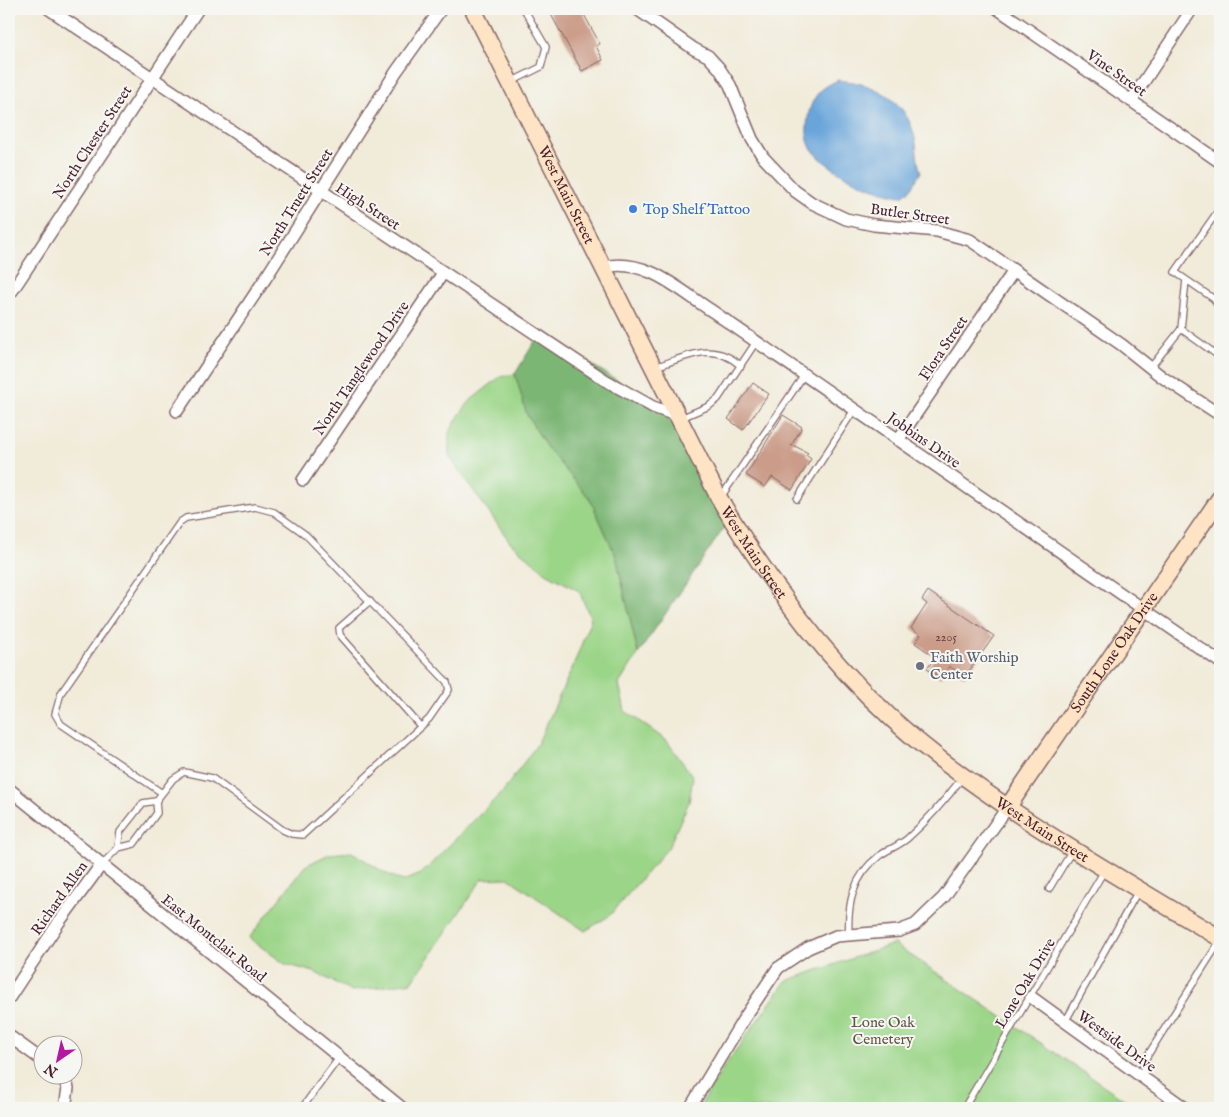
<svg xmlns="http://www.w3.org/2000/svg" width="1229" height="1117" viewBox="0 0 1229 1117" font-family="'IM FELL English',serif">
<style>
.green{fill:#9bd588;stroke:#727a5a}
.forest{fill:#7cb674;stroke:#636a50}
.water{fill:#69a5da;stroke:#5a6282}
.building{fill:#cb9c89}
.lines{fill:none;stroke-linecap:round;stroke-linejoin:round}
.lane-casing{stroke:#846668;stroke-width:8}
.street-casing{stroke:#846668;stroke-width:14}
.secondary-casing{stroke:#846668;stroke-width:19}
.lane{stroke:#fff;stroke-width:5.5}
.street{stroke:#fff;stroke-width:11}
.secondary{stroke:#fee4c5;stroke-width:16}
.shop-dot{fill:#3f7fe0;stroke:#f6f6f2;stroke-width:2}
.worship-dot{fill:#6b7280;stroke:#f6f6f2;stroke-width:2}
.labels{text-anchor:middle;stroke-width:4;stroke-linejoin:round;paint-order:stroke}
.number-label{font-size:12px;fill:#6a3e42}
.street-label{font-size:15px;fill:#4a1f2b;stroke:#f6f6f2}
.shop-label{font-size:15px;fill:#366cbe;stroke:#f6f6f2;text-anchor:start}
.worship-label{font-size:15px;fill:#5b616d;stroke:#f6f6f2;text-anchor:start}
.park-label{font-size:15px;fill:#625647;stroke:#f6f6f2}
</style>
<rect width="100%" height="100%" fill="#f6f6f2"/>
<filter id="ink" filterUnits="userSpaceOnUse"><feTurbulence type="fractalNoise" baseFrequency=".02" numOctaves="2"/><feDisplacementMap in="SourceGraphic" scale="10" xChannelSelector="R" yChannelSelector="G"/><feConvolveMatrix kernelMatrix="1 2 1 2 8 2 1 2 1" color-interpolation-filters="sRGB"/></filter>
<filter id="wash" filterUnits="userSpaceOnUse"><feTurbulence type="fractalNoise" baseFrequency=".0096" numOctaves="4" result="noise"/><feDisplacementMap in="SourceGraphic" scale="20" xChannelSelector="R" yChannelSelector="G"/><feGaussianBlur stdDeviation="1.12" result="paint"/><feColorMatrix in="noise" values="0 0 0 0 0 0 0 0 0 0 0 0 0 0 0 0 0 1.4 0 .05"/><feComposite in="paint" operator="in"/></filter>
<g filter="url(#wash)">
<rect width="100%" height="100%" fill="#f1ebd9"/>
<!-- green -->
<path class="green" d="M515,374L527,415L548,449L590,499L616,556L638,654L619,684L625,711L667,741L693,777L689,802L668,848L609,916L585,931L508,878L482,879L412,982L352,991L314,972L285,964L249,938L305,866L329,854L352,852L385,873L403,881L421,874L504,790L538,743L574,664L591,619L579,591L546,573L510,542L449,456V433L460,414L471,400L500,377Z
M894,944L1137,1108H699L723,1068L786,981Z"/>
<!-- forest -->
<path class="forest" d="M540,333L667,411L726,525L638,654L616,556L590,499L548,449L527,415L515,374Z"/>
<!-- water -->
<path class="water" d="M838,80C874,83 904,98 914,134C918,147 916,160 921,172L910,190L902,196C875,193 824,170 810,146C805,135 807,123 809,112C814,94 821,88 838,80Z"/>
<g id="blocks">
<!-- building -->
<path class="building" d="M548,9H581L600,44L596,46L603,60L582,71Z
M753,383L769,394L743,430L728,419Z
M783,415L802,427L791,446L793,445L808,453L806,455L811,459L792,490L772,477L765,487L746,475Z
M928,591L994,636L965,677L949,666L941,678L927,669L935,657L915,643L921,635L911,628L927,604L922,600Z"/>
</g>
</g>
<g filter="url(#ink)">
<use href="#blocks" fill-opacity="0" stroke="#846668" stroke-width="1"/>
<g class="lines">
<!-- lane casing -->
<g class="lane-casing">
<path id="lane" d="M511,82L541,67L546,47L524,9
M1220,208L1175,272L1214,299L1220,310
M1181,329L1186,280
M655,367C687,357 713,340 741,366
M1151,367L1181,329L1220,357
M681,418L709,406L718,399L756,342
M721,497L804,375
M797,499L854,410
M370,601L339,628L340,635L421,727
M156,801L173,779L184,772L212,778L283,830L292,834L303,835L429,719L449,690L447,682L306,535L274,512L255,507L186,518L180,522L61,693L55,714L61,724L162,793
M101,865L118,848L134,844L157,813L156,801L143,803L120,832L118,848
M1049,889L1072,851
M849,935C847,904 853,876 879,856C888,849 899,846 908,838C928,820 946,799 962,778
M1065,1022L1138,891
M1145,1079L1143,1065L1146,1058L1220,941
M302,1108L339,1058
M964,1108L1104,871"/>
</g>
<!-- street casing -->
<g class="street-casing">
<path id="street" d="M49,9L605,380L653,407L678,416
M637,9L694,49L708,56L719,68L730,85L752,139L763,157L795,191L812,203L846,219L874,225L937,231L970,240L1122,345L1162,377L1220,415
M998,9L1220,162
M1131,101L1192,9
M604,267C646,257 679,290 712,311L1220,662
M12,291L198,9
M177,411L265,279L396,72L441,9
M898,440L1013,272
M303,480L443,273
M9,789L402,1108
M1031,997L1185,1108
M9,998L59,922L101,865
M9,1036L42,1060
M61,1074L68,1088L65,1108
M690,1108L743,1020L778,968L808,948L836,936L899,931L915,925L944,897L1007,808"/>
</g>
<!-- secondary casing -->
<g class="secondary-casing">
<g id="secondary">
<path id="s1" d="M473,9L719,498C777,597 848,689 940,759C1028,826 1125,881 1220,938"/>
<path id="s2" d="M1007,808L1220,498"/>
</g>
</g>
<!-- lane -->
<use href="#lane" class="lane"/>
<!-- street -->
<use href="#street" class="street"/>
<!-- secondary -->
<use href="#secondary" class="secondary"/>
</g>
</g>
<!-- markers -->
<circle class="shop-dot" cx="633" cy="209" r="5"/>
<circle class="worship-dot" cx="920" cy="666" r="5"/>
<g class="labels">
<!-- number labels -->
<g class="number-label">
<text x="946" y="641">2205</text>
</g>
<!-- street labels -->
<g class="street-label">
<text transform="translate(1117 73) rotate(35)" y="5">Vine Street</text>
<text transform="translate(92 142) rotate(-57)" y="5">North Chester Street</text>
<text dy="5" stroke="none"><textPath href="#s1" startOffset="208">West Main Street</textPath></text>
<text transform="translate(296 202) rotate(-58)" y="5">North Truett Street</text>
<text transform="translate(368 206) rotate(33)" y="5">High Street</text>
<text transform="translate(910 214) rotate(8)" y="5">Butler Street</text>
<text transform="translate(943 348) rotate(-56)" y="5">Flora Street</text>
<text transform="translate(361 368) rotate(-56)" y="5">North Tanglewood Drive</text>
<text transform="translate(924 440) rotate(35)" y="5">Jobbins Drive</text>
<text dy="5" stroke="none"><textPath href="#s1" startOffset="612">West Main Street</textPath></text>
<text dy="5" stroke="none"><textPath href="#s2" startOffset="189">South Lone Oak Drive</textPath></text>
<text dy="5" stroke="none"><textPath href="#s1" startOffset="1016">West Main Street</textPath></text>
<text transform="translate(59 898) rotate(-55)" y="5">Richard Allen</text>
<text transform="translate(214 938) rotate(39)" y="5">East Montclair Road</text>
<text transform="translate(1025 983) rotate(-59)" y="5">Lone Oak Drive</text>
<text transform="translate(1117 1041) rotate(36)" y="5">Westside Drive</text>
</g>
<!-- shop labels -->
<g class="shop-label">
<text x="643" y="214">Top Shelf Tattoo</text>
</g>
<!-- worship labels -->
<g class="worship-label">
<text x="930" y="662">Faith Worship<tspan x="930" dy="17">Center</tspan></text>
</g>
<!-- park labels -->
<g class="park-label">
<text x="883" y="1027">Lone Oak<tspan x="883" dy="17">Cemetery</tspan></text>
</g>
</g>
<!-- margin -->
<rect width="1229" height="1117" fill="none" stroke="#f6f6f2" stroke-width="30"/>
<!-- north arrow -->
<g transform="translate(58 1060) rotate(214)"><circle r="24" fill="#f6f6f2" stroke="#b1a0a2"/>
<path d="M0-4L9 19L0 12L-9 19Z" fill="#b5179e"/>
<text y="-8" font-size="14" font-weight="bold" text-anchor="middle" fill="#4a1f2b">N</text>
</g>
</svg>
